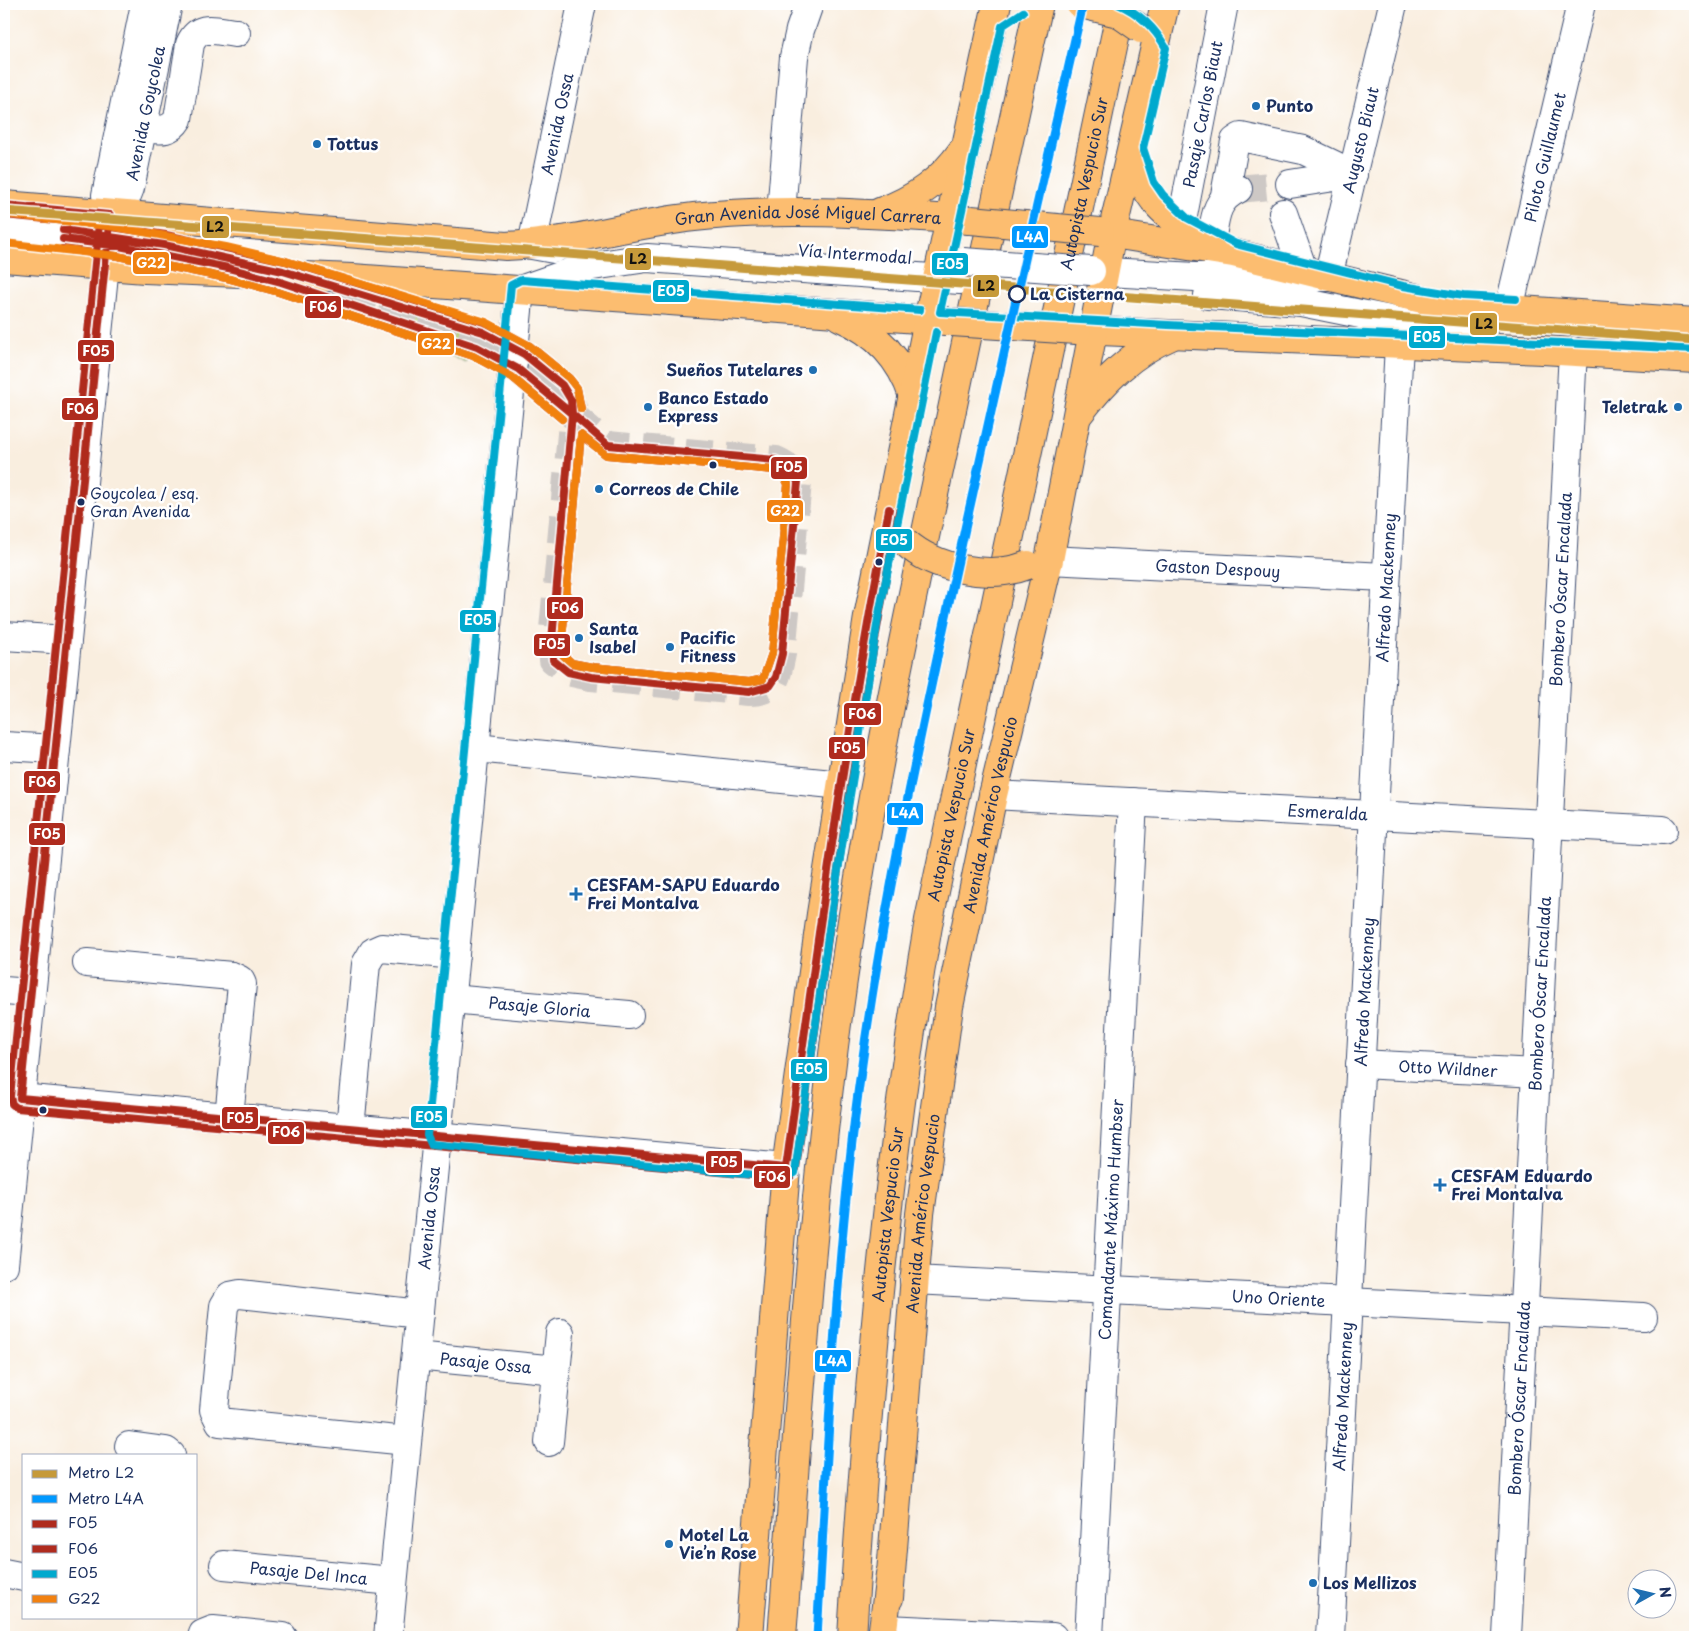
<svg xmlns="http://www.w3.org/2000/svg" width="1699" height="1641" viewBox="0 0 1699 1641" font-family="'Playpen Sans',sans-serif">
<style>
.green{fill:#bcd57a;stroke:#6c826c}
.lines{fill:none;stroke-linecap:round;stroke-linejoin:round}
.minor-tunnel{stroke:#cdc8c5;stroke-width:28;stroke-dasharray:28 14;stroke-linecap:butt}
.minor-casing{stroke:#3c4c71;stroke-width:30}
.major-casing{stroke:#3c4c71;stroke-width:30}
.highway-casing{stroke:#3c4c71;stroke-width:30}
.minor{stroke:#fff;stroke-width:28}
.major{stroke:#fcbd6f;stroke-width:28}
.highway{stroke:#fcbd6f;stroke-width:28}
.minor-bridge-casing{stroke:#3c4c71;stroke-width:30;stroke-linecap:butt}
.major-bridge-casing{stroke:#3c4c71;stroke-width:30;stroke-linecap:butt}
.minor-bridge{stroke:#fff;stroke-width:28}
.major-bridge{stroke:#fcbd6f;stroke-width:28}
.bus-1-casing{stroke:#fff;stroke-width:11}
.bus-2-casing{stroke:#fff;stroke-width:11}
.bus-3-casing{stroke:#fff;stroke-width:11}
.bus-4-casing{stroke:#fff;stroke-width:11}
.bus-1{stroke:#af2b1e;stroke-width:8}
.bus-2{stroke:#af2b1e;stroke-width:8}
.bus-3{stroke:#00a9ce;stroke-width:8}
.bus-4{stroke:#f18111;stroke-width:8}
.metro-1-casing{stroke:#fff;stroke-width:12}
.metro-2-casing{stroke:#fff;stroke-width:12}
.metro-1{stroke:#c69a3a;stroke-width:9}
.metro-2{stroke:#09f;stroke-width:9}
.poi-dot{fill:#1f6fb2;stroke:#fff;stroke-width:2}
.stop-dot{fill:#fff;stroke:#1b2f5e;stroke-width:2.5}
.bus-dot{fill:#1b2f5e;stroke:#fff;stroke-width:2}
.labels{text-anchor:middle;stroke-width:5;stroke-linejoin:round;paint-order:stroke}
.bus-label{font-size:15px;fill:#1b2f5e;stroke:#fff;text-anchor:start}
.poi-label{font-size:16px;font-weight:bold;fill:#1b2f5e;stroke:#fff;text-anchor:start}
.street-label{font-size:16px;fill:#1b2f5e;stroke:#fff}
.stop-label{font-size:16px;font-weight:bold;fill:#1b2f5e;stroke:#fff;text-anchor:start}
.line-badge{stroke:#fff;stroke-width:2}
.badge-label{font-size:14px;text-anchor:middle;font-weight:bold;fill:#fff}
.pale-badge-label{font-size:14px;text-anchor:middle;font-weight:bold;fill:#111}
</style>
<rect width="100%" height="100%" fill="#fff"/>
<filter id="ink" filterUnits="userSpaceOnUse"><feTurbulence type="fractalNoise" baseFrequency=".02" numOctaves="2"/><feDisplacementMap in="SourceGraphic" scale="10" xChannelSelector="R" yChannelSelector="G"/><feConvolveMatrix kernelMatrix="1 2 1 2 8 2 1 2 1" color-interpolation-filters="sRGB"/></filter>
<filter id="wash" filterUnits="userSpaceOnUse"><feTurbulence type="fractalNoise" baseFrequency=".0096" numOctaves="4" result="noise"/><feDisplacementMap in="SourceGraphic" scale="20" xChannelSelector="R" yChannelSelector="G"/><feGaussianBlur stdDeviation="1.12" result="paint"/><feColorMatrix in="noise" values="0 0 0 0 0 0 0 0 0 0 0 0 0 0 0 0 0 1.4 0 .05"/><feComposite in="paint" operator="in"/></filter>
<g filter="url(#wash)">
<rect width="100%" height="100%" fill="#f9eedf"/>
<!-- green -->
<path class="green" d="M398,313L475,327L466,363L394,327Z"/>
</g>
<g filter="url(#ink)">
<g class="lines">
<!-- minor-tunnel -->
<path class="minor-tunnel" d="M1238,189L1290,184
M64,230L164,245L271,268
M64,239L119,246L212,264
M268,278L477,347L518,369L608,445L776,460C788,465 793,470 798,482L782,654C777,678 776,692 749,692L591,677L568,672L553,660L552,640L572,423L573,408L568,392L524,354L483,332L315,281"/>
<!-- minor casing -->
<g class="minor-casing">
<g id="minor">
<path d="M142,128C157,129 169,134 178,119L190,44C199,23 216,31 236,33"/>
<path d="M1290,184L1353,174"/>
<path d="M1225,195L1235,141L1241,137L1303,150L1353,174"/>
<path d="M781,212L794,57L800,30L809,4"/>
<path d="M1283,213L1303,270"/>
<path id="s1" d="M110,215L124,203L130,188L168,4"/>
<path id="s2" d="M1181,226L1224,4"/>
<path d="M4,233L64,239"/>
<path d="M1211,243C1215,220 1214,200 1238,189"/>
<path id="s3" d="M554,249L532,245L582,4"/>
<path id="s4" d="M1091,271L1195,277H1328L1393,4"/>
<path d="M1208,295L1301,302L1484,339"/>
<path id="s5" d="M1509,309L1581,4"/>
<path id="s6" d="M1049,560L1385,577"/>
<path d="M4,636L67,640"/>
<path d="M4,746L56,749"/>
<path d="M476,748L842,785"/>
<path id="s7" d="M993,795L1663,830"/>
<path d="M87,963L232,976L240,980L242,984L229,1117"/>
<path d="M4,991L31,993"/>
<path id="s8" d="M451,999L629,1015"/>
<path id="s9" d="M1360,1064L1535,1073"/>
<path d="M20,1098L786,1168"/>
<path d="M350,1128L366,964L373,952L382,948L455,955"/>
<path d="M4,1265L110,215L106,195L145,4"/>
<path id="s10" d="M914,1280L1643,1317"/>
<path id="s11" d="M416,1356L556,1370"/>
<path d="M407,1441L220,1422L214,1410L224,1306L230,1296L240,1294L420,1314"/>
<path d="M549,1442L560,1333"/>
<path d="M129,1446L166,1451L171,1455"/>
<path id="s12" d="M224,1565L393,1581"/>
<path d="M4,1573L24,1577"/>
<path d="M887,1629L1053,1637"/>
<path d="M202,1637L203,1634L213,1630L283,1637"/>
<path id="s13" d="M388,1637L520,290L586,267L647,258L960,280"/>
<path id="s14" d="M1089,1637L1133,802"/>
<path id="s15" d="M1330,1637L1399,345"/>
<path id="s16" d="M1507,1637L1573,351"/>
</g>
</g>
<!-- major casing -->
<g class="major-casing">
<g id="major">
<path d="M1133,148C1140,198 1168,219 1209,242"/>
<path id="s17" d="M4,205L506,246C570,243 631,224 694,217C784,207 877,214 968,220"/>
<path d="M880,212C914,200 942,180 962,151"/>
<path d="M1100,232L1233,253L1430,301L1462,306L1695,322"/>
<path d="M4,258L145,269L352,278L945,321"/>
<path d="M840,317C877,333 901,359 913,396"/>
<path d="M1077,330L1542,350L1695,359"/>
<path d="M1078,415C1104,381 1131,353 1171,336"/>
<path id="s18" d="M889,1598L920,1214L949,1007L993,795L1049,560L1112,233L1165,4"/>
<path d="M749,1637L786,1168L821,914L868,617L928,320L997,4"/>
</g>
</g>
<!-- highway casing -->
<g class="highway-casing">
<g id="highway">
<path d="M782,1637C798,1430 810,1222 838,1016C864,823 904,633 945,443C976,296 1006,150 1039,4"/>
<path id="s19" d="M852,1637C867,1397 887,1158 929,920L1122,4"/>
<path d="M882,1637L890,1574"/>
</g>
</g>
<!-- minor -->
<use href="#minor" class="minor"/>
<!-- major -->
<use href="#major" class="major"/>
<!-- highway -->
<use href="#highway" class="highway"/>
<!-- minor-bridge casing -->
<g class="minor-bridge-casing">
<path id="minor-bridge" d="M963,262L1091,271"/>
</g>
<!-- major-bridge casing -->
<g class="major-bridge-casing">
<path id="major-bridge" d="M1080,4L1118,13L1141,29
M971,220L1100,232
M952,322L1077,330
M905,542C935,569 990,580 1028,565"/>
</g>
<!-- minor-bridge -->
<use href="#minor-bridge" class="minor-bridge"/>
<!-- major-bridge -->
<use href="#major-bridge" class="major-bridge"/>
<!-- bus-1 casing -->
<g class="bus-1-casing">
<path id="bus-1" d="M4,205L110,215L20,1098L786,1168C816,948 847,727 889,509
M63,230L164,245L283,271L483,332L524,354L562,385L571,400L572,414
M63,239L119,246L228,268L281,282L477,347L518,369L572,414
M572,414L608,445L776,460L790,468L798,482L782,654L776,677L770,686L749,692L591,677L568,672L553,660L552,640Z"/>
</g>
<!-- bus-2 casing -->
<g class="bus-2-casing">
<path id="bus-2" d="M4,215L99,224L10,1097L12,1104L17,1108L785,1178L791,1176L796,1169C826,949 856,729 899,511
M64,220L166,235L285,261L487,323L530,346L569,378L577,388L581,409
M62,249L117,256L226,278L278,292L473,356L512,377L562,419
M581,435L606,455L773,470L783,475L788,484L772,653L763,679L749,682L593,667L572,663L563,655L562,640Z"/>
</g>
<!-- bus-3 casing -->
<g class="bus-3-casing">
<path id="bus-3" d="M1118,4C1139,13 1155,28 1166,48L1143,148L1154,182L1163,195L1187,218L1236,244L1403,286L1463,296L1516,299
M1023,12L1002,26L940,312L1168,325L1695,349
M920,310L521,280L511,285L427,1135L431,1144L785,1178L795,1173L831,915L878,619L936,332"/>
</g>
<!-- bus-4 casing -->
<g class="bus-4-casing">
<path id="bus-4" d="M5,214L116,227L226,247L286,261L486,322L530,346L569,378L577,388L581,409
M4,243L117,256L226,278L278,292L473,356L512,377L562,419
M581,435L606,455L773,470L783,475L788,484L772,653L763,679L749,682L593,667L572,663L563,655L562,640Z"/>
</g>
<!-- bus-1 -->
<use href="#bus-1" class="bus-1"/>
<!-- bus-2 -->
<use href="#bus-2" class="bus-2"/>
<!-- bus-3 -->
<use href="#bus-3" class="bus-3"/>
<!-- bus-4 -->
<use href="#bus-4" class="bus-4"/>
<!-- metro-1 casing -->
<g class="metro-1-casing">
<path id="metro-1" d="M4,211L1695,340"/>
</g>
<!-- metro-2 casing -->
<g class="metro-2-casing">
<path id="metro-2" d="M817,1637C828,1446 835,1254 862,1064C887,883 927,703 966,524C1004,351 1043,177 1083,4"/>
</g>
<!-- metro-1 -->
<use href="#metro-1" class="metro-1"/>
<!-- metro-2 -->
<use href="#metro-2" class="metro-2"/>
</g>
</g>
<!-- markers -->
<g class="poi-dot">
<circle cx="1256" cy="106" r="5"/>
<circle cx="317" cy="144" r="5"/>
<circle cx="813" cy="370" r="5"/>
<circle cx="648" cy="407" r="5"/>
<circle cx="1678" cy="407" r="5"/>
<circle cx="599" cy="489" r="5"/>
<circle cx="579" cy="638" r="5"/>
<circle cx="670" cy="647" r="5"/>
<path d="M573.5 886.5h5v5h5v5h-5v5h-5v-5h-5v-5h5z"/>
<path d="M1437.5 1177.5h5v5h5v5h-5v5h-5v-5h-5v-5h5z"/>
<circle cx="669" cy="1544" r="5"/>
<circle cx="1313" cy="1583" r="5"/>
</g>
<circle class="stop-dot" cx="1017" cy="294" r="8"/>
<g class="bus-dot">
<circle cx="713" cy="465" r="4.5"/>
<circle cx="81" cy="502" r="4.5"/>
<circle cx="879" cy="562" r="4.5"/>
<circle cx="43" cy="1110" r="4.5"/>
</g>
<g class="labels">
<!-- bus labels -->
<g class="bus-label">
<text x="90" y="499">Goycolea / esq.<tspan x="90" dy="18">Gran Avenida</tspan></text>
</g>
<!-- poi labels -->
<g class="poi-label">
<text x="1266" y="112">Punto</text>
<text x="327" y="150">Tottus</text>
<text x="803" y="376" text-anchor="end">Sueños Tutelares</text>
<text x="658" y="404">Banco Estado<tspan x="658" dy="18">Express</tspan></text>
<text x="1668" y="413" text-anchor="end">Teletrak</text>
<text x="609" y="495">Correos de Chile</text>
<text x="589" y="635">Santa<tspan x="589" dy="18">Isabel</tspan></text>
<text x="680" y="644">Pacific<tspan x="680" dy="18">Fitness</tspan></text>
<text x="587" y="891">CESFAM-SAPU Eduardo<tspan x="587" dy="18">Frei Montalva</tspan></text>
<text x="1451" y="1182">CESFAM Eduardo<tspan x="1451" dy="18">Frei Montalva</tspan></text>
<text x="679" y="1541">Motel La<tspan x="679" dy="18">Vie’n Rose</tspan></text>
<text x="1323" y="1589">Los Mellizos</text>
</g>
<!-- street labels -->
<g class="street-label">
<text dy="6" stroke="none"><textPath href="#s1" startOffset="111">Avenida Goycolea</textPath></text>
<text dy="6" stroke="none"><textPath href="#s2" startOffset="114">Pasaje Carlos Biaut</textPath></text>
<text dy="6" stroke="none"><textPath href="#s3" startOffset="146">Avenida Ossa</textPath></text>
<text dy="6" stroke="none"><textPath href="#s4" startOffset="378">Augusto Biaut</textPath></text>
<text dy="6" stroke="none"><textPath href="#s5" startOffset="156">Piloto Guillaumet</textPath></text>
<text dy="6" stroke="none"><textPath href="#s19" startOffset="1474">Autopista Vespucio Sur</textPath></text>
<text dy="6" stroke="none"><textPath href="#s17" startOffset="808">Gran Avenida José Miguel Carrera</textPath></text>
<text transform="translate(855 254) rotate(4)" y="6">Vía Intermodal</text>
<text dy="6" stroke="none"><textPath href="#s6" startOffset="169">Gaston Despouy</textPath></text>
<text dy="6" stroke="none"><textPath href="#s15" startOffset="1051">Alfredo Mackenney</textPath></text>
<text dy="6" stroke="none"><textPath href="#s16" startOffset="1049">Bombero Óscar Encalada</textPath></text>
<text dy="6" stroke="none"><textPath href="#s7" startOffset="335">Esmeralda</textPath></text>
<text dy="6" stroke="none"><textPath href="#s19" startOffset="829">Autopista Vespucio Sur</textPath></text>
<text dy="6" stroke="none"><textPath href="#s18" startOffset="791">Avenida Américo Vespucio</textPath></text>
<text dy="6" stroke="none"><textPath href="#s15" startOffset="646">Alfredo Mackenney</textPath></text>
<text dy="6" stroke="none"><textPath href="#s16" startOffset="644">Bombero Óscar Encalada</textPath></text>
<text dy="6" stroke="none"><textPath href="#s8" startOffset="89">Pasaje Gloria</textPath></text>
<text dy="6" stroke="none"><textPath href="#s9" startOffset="88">Otto Wildner</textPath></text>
<text dy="6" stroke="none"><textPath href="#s18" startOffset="386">Avenida Américo Vespucio</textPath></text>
<text dy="6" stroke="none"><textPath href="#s19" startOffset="424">Autopista Vespucio Sur</textPath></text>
<text dy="6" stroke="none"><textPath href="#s13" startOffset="421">Avenida Ossa</textPath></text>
<text dy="6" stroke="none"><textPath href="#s14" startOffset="418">Comandante Máximo Humbser</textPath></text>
<text dy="6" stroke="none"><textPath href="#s10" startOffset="365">Uno Oriente</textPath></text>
<text dy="6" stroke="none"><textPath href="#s11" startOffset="70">Pasaje Ossa</textPath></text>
<text dy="6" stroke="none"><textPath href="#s15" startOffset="241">Alfredo Mackenney</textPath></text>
<text dy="6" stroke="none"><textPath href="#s16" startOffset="239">Bombero Óscar Encalada</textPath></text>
<text dy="6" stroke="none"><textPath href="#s12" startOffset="85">Pasaje Del Inca</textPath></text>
</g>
<!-- stop labels -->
<g class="stop-label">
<text x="1030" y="300">La Cisterna</text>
</g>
</g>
<g class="line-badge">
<rect x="201" y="215" width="29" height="24" rx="5" fill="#c69a3a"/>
<rect x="1011" y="225" width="38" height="24" rx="5" fill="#09f"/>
<rect x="624" y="247" width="28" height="24" rx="5" fill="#c69a3a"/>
<rect x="132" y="251" width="38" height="24" rx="5" fill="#f18111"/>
<rect x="931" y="252" width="38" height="24" rx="5" fill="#00a9ce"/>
<rect x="972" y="274" width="28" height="24" rx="5" fill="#c69a3a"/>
<rect x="652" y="279" width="38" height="24" rx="5" fill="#00a9ce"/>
<rect x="304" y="295" width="38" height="24" rx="5" fill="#af2b1e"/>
<rect x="1469" y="312" width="29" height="24" rx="5" fill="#c69a3a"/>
<rect x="1408" y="325" width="38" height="24" rx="5" fill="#00a9ce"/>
<rect x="417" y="332" width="38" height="24" rx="5" fill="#f18111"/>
<rect x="77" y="339" width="38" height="24" rx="5" fill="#af2b1e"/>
<rect x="61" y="397" width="38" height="24" rx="5" fill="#af2b1e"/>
<rect x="770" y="456" width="38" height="24" rx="5" fill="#af2b1e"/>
<rect x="766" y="499" width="38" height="24" rx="5" fill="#f18111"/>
<rect x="875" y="528" width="38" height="24" rx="5" fill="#00a9ce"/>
<rect x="546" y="596" width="38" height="24" rx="5" fill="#af2b1e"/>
<rect x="459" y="609" width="38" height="24" rx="5" fill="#00a9ce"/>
<rect x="533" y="633" width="38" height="24" rx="5" fill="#af2b1e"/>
<rect x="843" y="702" width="39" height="24" rx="5" fill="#af2b1e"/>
<rect x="828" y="736" width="38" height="24" rx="5" fill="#af2b1e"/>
<rect x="23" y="770" width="38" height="24" rx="5" fill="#af2b1e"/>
<rect x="886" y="802" width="38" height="24" rx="5" fill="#09f"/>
<rect x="28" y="822" width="38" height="24" rx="5" fill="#af2b1e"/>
<rect x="790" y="1058" width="38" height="24" rx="5" fill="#00a9ce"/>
<rect x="410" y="1105" width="38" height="24" rx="5" fill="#00a9ce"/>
<rect x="221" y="1106" width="38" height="24" rx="5" fill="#af2b1e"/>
<rect x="267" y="1121" width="38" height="24" rx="5" fill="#af2b1e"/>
<rect x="705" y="1150" width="38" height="24" rx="5" fill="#af2b1e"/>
<rect x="753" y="1165" width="38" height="24" rx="5" fill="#af2b1e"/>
<rect x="814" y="1349" width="38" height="24" rx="5" fill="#09f"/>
</g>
<g class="badge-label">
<text x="1030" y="242">L4A</text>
<text x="151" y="268">G22</text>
<text x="950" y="269">E05</text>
<text x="671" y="296">E05</text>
<text x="323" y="312">F06</text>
<text x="1427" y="342">E05</text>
<text x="436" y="349">G22</text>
<text x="96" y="356">F05</text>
<text x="80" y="414">F06</text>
<text x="789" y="472">F05</text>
<text x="785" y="516">G22</text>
<text x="894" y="545">E05</text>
<text x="565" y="613">F06</text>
<text x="478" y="625">E05</text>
<text x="552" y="649">F05</text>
<text x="862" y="719">F06</text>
<text x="847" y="753">F05</text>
<text x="42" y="787">F06</text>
<text x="905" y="818">L4A</text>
<text x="47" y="839">F05</text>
<text x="809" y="1074">E05</text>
<text x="429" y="1122">E05</text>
<text x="240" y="1123">F05</text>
<text x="286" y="1137">F06</text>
<text x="724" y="1167">F05</text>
<text x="772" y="1182">F06</text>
<text x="833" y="1366">L4A</text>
</g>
<g class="pale-badge-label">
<text x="215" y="232">L2</text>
<text x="638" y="264">L2</text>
<text x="986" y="291">L2</text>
<text x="1484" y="329">L2</text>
</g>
<!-- margin -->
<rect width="1699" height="1641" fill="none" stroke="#fff" stroke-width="20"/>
<!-- legend -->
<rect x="22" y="1454" width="175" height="165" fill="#ffffff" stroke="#a4acbf"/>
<rect x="32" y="1470" width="25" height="8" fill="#c69a3a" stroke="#a4acbf"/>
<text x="68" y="1478" font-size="15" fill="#1b2f5e">Metro L2</text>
<rect x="32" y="1495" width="25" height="8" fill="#0099ff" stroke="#a4acbf"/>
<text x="68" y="1504" font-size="15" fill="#1b2f5e">Metro L4A</text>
<rect x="32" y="1520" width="25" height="8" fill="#af2b1e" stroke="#a4acbf"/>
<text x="68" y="1528" font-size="15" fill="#1b2f5e">F05</text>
<rect x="32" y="1545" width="25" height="8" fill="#af2b1e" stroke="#a4acbf"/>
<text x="68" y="1554" font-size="15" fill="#1b2f5e">F06</text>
<rect x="32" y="1570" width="25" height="8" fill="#00a9ce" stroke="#a4acbf"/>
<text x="68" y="1578" font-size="15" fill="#1b2f5e">E05</text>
<rect x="32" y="1595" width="25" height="8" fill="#f18111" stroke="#a4acbf"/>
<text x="68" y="1604" font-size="15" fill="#1b2f5e">G22</text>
<!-- north arrow -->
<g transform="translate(1652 1594) rotate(82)"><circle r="24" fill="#ffffff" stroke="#a4acbf"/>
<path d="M0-4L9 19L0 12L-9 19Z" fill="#1f6fb2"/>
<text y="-8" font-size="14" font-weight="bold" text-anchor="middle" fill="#1b2f5e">N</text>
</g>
</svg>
